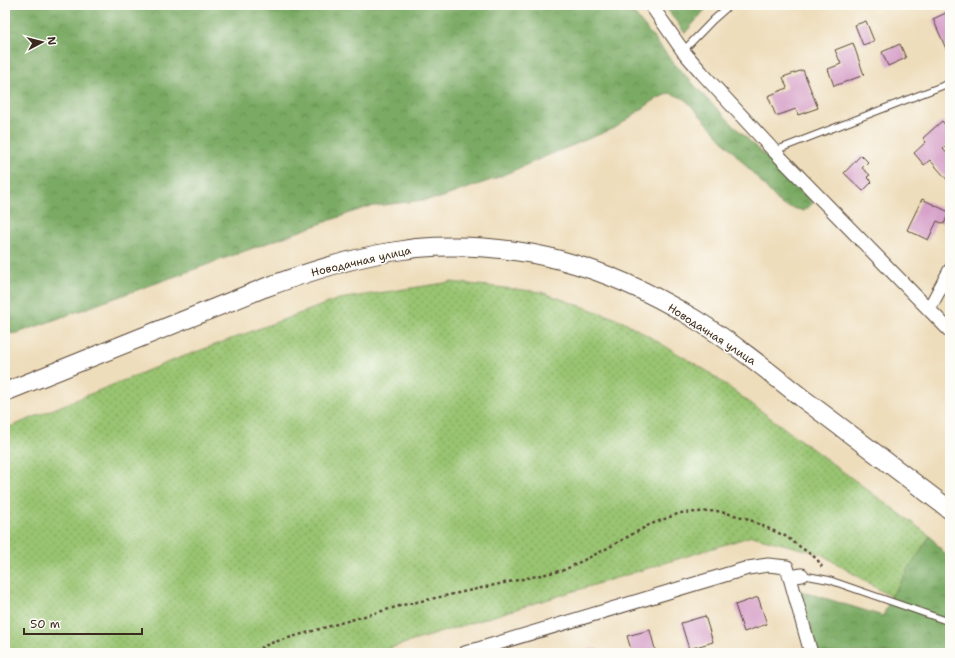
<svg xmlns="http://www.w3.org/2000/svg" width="955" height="658" viewBox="0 0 955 658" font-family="'Shantell Sans',sans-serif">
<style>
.grass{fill:url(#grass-dots);stroke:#6a7748}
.forest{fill:url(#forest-crowns);stroke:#5a6a40}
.building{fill:#d7a2c9}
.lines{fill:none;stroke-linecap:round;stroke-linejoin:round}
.lane-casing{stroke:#564536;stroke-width:8}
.street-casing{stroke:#564536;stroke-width:15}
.secondary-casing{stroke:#564536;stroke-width:20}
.path{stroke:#564536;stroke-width:2.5;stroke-dasharray:3 3;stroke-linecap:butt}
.lane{stroke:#fff;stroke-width:6}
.street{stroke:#fff;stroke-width:13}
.secondary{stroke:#fff;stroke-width:18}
.labels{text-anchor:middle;stroke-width:3;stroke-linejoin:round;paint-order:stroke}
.street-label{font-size:11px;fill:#3b2a1e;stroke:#fdfcf7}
</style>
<defs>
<pattern id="grass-dots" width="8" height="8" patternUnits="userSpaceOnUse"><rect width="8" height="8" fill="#99c471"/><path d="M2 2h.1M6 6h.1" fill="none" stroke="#7e9f5c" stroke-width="1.8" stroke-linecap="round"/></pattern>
<pattern id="forest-crowns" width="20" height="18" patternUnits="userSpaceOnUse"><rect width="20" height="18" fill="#7aaa63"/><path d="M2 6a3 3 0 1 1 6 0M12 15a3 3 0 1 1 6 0" fill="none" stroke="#658b51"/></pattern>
</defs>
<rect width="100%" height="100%" fill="#fdfcf7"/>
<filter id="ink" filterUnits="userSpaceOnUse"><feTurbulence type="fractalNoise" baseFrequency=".025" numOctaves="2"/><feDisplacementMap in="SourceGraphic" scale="8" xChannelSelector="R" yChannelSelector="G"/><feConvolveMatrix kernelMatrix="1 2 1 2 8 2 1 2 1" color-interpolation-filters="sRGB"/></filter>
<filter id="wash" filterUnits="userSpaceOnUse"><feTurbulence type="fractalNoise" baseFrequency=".012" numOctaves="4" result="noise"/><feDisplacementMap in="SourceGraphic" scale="16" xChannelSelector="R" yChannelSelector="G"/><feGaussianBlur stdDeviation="0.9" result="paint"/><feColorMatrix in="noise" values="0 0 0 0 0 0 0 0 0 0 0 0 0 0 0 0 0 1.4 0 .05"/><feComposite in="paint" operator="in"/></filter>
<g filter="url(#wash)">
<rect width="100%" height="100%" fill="#edb"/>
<!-- grass -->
<path class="grass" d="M451,282L541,292L623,321L707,371L930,536L891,597L821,554L752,536L374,653H5V429L166,363L339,299Z"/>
<!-- forest -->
<path class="forest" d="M5,5H627L674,63L708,100L756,147L788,176L813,203L804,211L782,205L685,99L670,93L656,99L615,128L556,152L494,179L440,198L367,207L18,333L5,334Z
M664,5H709L685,33Z
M930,536L950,560V653H813L795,589L883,616L891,597Z"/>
<g id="blocks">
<!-- building -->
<path class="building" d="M950,11V50L947,51L933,19Z
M866,21L874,41L863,45L855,25Z
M853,43L864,75L834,86L828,69L841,64L835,50Z
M900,44L906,58L888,66L882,52Z
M803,70L818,108L798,115L796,109L776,116L768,96L787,88L783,77Z
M942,121L950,130V142L943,149L950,157V183L930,160L924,165L914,153L926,142L923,138Z
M861,155L868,162L862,168L870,175L867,177L872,182L863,191L844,173Z
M922,199L949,212L944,224L937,221L928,240L907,230Z
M758,597L767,624L744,632L735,605Z
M705,616L713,642L689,649L681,623Z
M650,630L656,653H632L627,636Z
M594,648L596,653H577Z"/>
</g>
</g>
<g filter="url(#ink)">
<use href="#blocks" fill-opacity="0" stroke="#564536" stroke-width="1"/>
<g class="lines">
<!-- lane casing -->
<g class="lane-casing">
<path id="lane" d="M683,51L713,20L730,5
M774,151L950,83
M802,575L829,580L950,622"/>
</g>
<!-- street casing -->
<g class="street-casing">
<path id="street" d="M651,5L683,51L702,73L774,151L950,331
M929,309L950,270
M790,577L802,575
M465,653L748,568L768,565L787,567L811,653"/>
</g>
<!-- secondary casing -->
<g class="secondary-casing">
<path id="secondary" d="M5,392L264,288C305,273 347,259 390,252C399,251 408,249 417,248C520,240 605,265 693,318C731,341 767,370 802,398C852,435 901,473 950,510"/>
</g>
<!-- path -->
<path class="path" d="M249,653L271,643L403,605L564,570L604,550L649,525L680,513L717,511L746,518L785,536L817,559L822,567"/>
<!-- lane -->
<use href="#lane" class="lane"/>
<!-- street -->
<use href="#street" class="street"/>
<!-- secondary -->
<use href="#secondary" class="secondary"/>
</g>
</g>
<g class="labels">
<!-- street labels -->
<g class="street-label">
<text transform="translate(361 261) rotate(-13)" y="4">Новодачная улица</text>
<text transform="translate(712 334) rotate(33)" y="4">Новодачная улица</text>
</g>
</g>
<!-- margin -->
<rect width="955" height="658" fill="none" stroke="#fdfcf7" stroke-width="20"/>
<!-- north arrow -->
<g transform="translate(42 42) rotate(83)" stroke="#fdfcf7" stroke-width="3" paint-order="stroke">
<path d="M0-3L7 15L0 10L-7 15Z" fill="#3b2a1e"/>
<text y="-6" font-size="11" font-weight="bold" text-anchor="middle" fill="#3b2a1e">N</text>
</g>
<!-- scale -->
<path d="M24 628v6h118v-6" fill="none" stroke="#3b2a1e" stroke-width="2"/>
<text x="30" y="628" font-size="12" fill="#3b2a1e" stroke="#fdfcf7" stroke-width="3" paint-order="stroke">50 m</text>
</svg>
